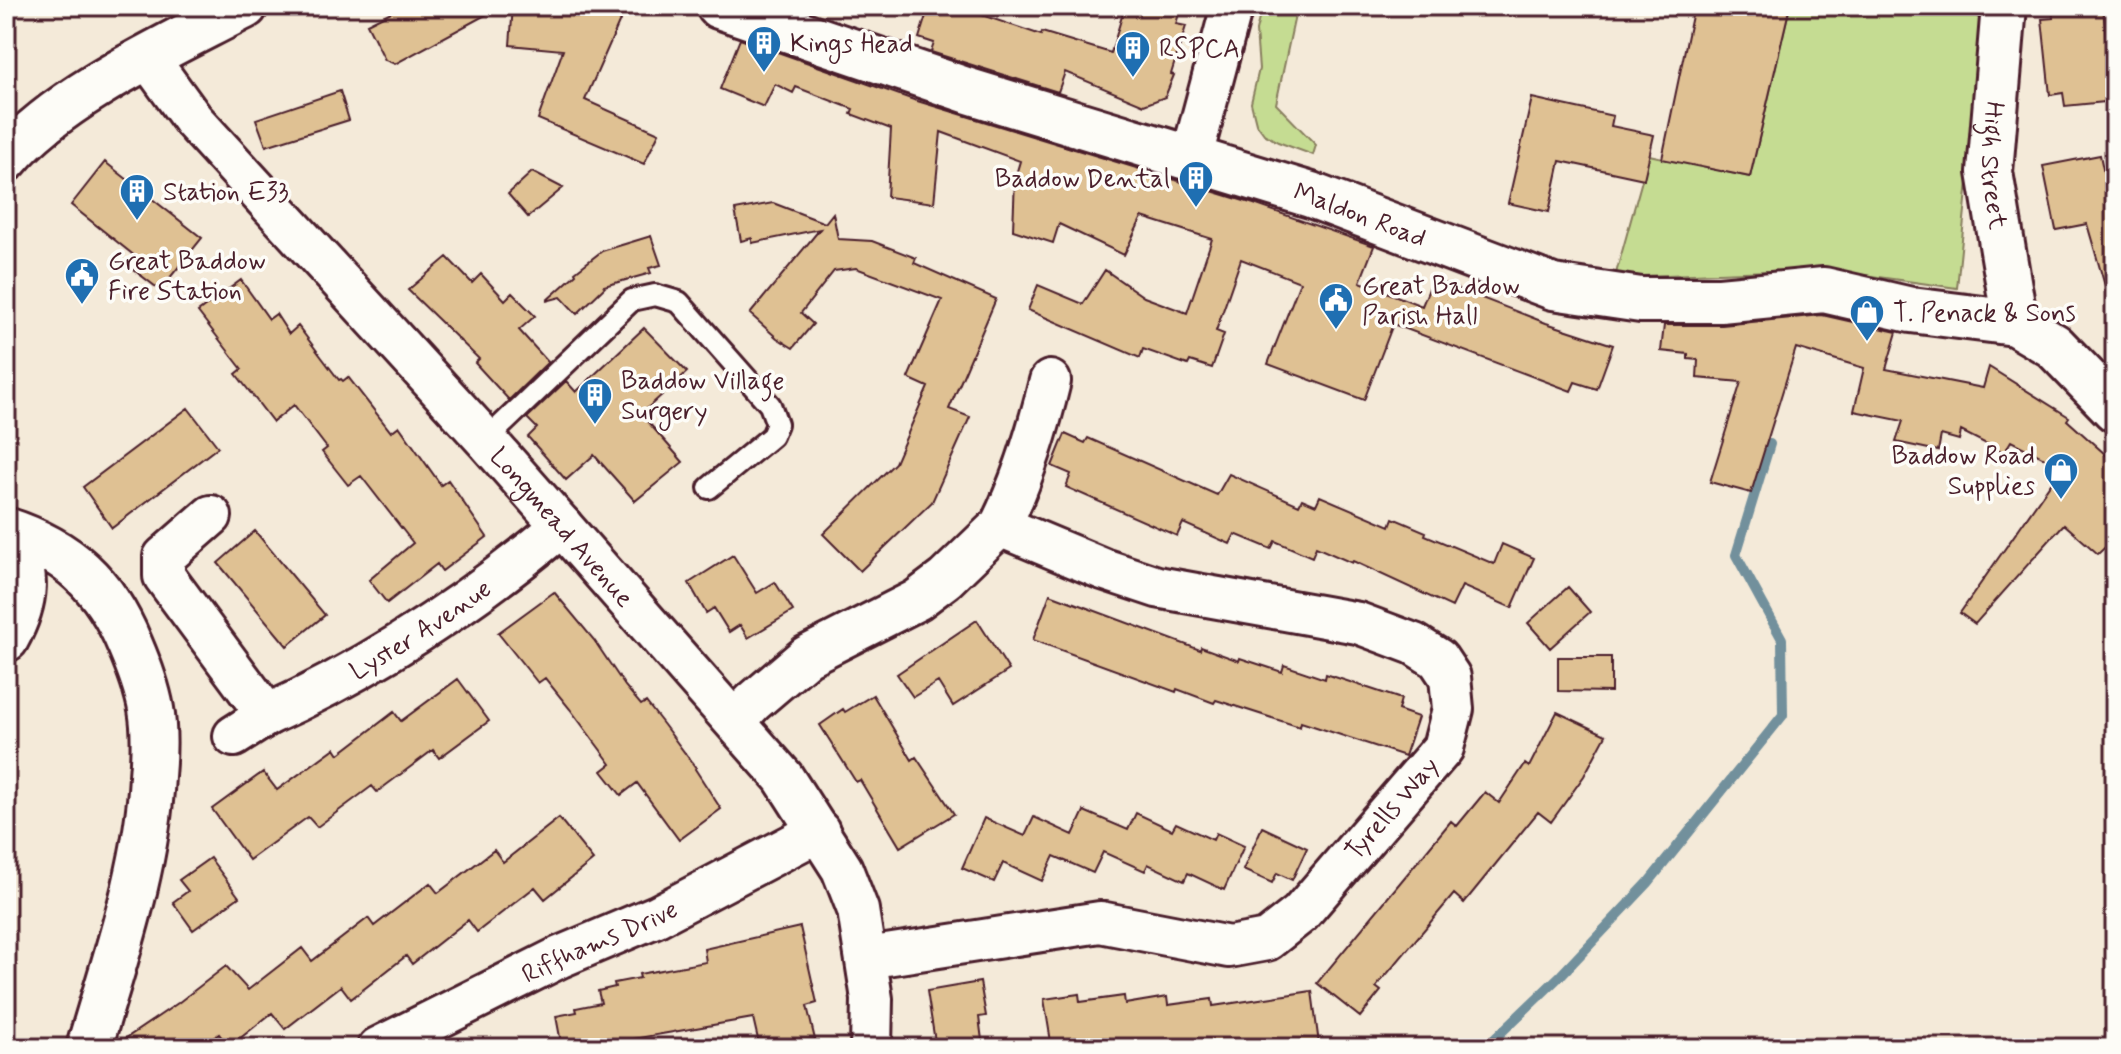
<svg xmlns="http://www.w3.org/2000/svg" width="2121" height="1054" viewBox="0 0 2121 1054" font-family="Mynerve,sans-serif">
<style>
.green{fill:#c5dc92;stroke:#887e5e;stroke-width:2}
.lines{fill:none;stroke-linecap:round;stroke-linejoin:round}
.stream{stroke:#72909c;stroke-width:10}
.building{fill:#dfc193;stroke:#4a1f2b;stroke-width:2}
.service-casing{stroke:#4a1f2b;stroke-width:26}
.minor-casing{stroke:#4a1f2b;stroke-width:46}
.tertiary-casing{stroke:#4a1f2b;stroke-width:50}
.primary-casing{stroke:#4a1f2b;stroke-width:50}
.service{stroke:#fdfcf7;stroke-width:20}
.minor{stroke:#fdfcf7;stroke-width:40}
.tertiary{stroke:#fdfcf7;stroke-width:44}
.primary{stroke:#fdfcf7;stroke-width:44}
.labels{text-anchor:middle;stroke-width:7;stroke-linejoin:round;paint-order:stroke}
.poi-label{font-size:26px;fill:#4a1f2b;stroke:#fdfcf7;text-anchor:start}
.street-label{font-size:26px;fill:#4a1f2b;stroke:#fdfcf7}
</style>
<rect width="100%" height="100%" fill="#f4ead9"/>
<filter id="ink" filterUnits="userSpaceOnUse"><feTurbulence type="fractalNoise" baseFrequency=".0125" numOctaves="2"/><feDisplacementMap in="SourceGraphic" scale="16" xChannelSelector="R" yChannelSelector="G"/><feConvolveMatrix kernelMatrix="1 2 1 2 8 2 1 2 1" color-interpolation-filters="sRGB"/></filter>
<g filter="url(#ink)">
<!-- green -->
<path class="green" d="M1262,6H1297L1276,104L1316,145L1313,155L1278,142L1264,134L1256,123L1251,103L1259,69L1256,31Z
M1790,6H1986L1957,288L1821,269L1615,277L1649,155L1750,177Z"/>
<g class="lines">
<!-- stream -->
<path class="stream" d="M1485,1048L1561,975L1648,883L1783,715L1782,639L1736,555L1770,444"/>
</g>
<!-- building -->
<path class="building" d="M403,6H502L395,64L385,60L367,24Z
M513,6H578L622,16L585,100L659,133L644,164L538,119L563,50L510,45Z
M929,6H971L970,11L1041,35L1042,32L1111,53L1125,6H1166L1180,10L1176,24L1186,26L1171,74L1174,75L1165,97L1144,105L1065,72L1058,92L931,52L934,43L919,38Z
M1694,6H1790L1750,177L1662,159Z
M2052,6H2103L2107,53L2115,52V101L2065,106L2063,93L2050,95L2042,19L2053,18Z
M740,39L914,100L1254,204L1374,246L1360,282L1422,306L1433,279L1546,323L1613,345L1597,389L1575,382L1571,391L1393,324L1364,400L1268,364L1300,282L1241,259L1216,331L1224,334L1212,368L1190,361L1188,365L1143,349L1140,358L1028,310L1038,285L1083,304L1105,270L1144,297L1187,313L1212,239L1142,217L1124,255L1059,224L1053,243L1013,230L1015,178L1020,161L941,132L934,203L887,197L891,129L851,114L853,109L796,87L793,93L775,84L764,107L720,89Z
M340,91L349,120L266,146L256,119Z
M1532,98L1613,116L1611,126L1654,135L1644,179L1560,161L1549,212L1508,203Z
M2100,155L2107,188L2115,185V294L2108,296L2087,224L2056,230L2043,166Z
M105,162L202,238L160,290L134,270L141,261L71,205Z
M532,172L563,188L528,217L508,194Z
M773,203L825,223L833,213L838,239L872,241L916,258L914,263L996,299L949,409L970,417L932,502L860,571L823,534L895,463L928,387L908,378L942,300L856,268L834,271L801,313L813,324L793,348L777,338L750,314L820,229L752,243V238L741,241L735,210Z
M651,236L661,265L649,268L651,273L604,286L605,287L577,314L561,297L546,301L576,274L575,272L602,251Z
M447,257L472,283L481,274L505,300L512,293L535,316L519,330L548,362L509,400L475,363L479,359L408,290Z
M241,280L269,319L276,314L289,334L298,326L339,380L341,379L343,381L348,377L391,432L399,426L441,485L448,480L487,537L442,571L437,564L387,603L369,580L413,543L361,476L348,485L322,452L327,448L294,405L273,422L236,374L242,369L198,312Z
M1822,315L1897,332L1886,369L1983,388L1989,367L2069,417L2067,420L2115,463V538L2098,554L2064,524L1975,624L1960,613L2062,467L2011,441L2004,453L1961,431L1959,440L1941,435L1938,451L1896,442L1903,421L1854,411L1864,368L1796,348L1751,493L1710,482L1741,382L1697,378L1698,360L1688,359V354L1661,351L1664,325H1722Z
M644,328L687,372L641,414L683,462L635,501L594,455L566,480L528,437L537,428L527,418L566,381L576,392Z
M188,408L218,447L112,528L83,487Z
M1065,434L1085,443L1088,438L1217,495L1229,474L1299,505L1302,499L1316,505L1320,496L1390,526L1393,518L1426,532L1425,535L1494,564L1502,544L1534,558L1512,608L1462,586L1452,607L1353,561L1352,563L1316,547L1312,557L1275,541L1271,549L1235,534L1230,544L1183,523L1177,536L1066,487L1071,474L1052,466Z
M255,531L325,615L287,646L218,563Z
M733,555L757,593L775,582L793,611L748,638L740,625L729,632L714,608L706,613L689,583Z
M1568,587L1590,612L1550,648L1528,623Z
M554,592L594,640L625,686L641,705L646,702L664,725L696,768L695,769L721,809L679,840L637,783L621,795L602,771L611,764L570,709L545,678L538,683L498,633Z
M1050,594L1200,650L1201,647L1239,661L1240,658L1282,672L1284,665L1325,679L1326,674L1401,699L1398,710L1418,717L1405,756L1301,722L1300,727L1216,700L1214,703L1177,689L1176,692L1033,640Z
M977,620L1009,670L953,706L938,682L913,697L897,674Z
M1558,657H1611V692L1558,691Z
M458,679L489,721L439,758L433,750L377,792L372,786L317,827L308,817L249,860L212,809L263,772L277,790L335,748L339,754L394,712L401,721Z
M873,695L912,760L916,757L954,814L900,847L860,780L856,782L820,725L843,709L845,712Z
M1557,712L1606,735L1584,776L1551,822L1538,812L1464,903L1454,894L1376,987L1381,991L1360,1017L1317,983L1451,821L1457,826L1485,792L1499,803L1525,764L1529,767Z
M1084,811L1128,830L1136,813L1172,830L1176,823L1213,840L1216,833L1244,846L1224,890L1188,873L1184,881L1148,864L1145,871L1103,852L1093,873L1054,856L1042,881L1003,863L994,882L962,868L984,818L1025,836L1034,817L1073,835Z
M559,818L593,860L545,899L535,887L477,932L468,920L412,964L406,956L351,999L341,986L285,1029L272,1013L229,1047L219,1034L200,1048H115L116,1045L178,1003L226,966L248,990L302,948L312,961L368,918L374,926L430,883L438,893L494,850L503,862Z
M1262,827L1307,848L1292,880L1277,873L1272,883L1243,870Z
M210,858L239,897L193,930L173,902L188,891L179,880Z
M800,927L817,1003L807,1006L817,1048H760L753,1018L599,1045L600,1048H562L556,1016L577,1012L576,1008L601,1003L598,991L615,987L614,983L640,978L639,974L706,962L704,949Z
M980,982L986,1016L979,1017L983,1048H936L927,991Z
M1312,991L1319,1044L1285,1048H1052L1044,999L1079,994L1080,1002L1124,996L1125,1004L1167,997L1168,1005L1212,999L1213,1006Z"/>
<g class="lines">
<!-- service casing -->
<g class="service-casing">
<path id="service" d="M486,440L632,300L655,295L679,302L770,405L777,424L772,436L709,488"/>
</g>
<!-- minor casing -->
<g class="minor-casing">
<g id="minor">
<path id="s1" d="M148,58L193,120L486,440L783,777L842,869L858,910L872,999L871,1048"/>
<path d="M1192,156L1232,6"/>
<path id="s2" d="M211,516L164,557V576L267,715C376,666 471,602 562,526"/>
<path d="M1000,526C1023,480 1038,431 1050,381"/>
<path d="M735,721L753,702L807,656L917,600L945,579L1000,526L1103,569L1157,587L1358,623L1414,644L1438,659L1450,677L1453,709L1443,748L1300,914L1267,940L1229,947L1100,922L867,958"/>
<path d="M234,736L267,715"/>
<path id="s3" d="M378,1048L560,957L657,916L819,831"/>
</g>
</g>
<!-- tertiary casing -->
<g class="tertiary-casing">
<g id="tertiary">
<path id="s4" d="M719,6L969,91L1311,195L1553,287L1641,300H1720L1824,290L1911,310L2015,323L2054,346L2115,409"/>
<path id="s5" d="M2004,6L1990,172L2015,323"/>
<path d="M6,159C59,95 171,45 245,6"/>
</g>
</g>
<!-- primary casing -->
<g class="primary-casing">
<path id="primary" d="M6,530C68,550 105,584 130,645C139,666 147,687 151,709C155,731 154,753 152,776C147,869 115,958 89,1048
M6,534C31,570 26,603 6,639"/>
</g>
<!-- service -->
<use href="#service" class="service"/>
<!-- minor -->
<use href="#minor" class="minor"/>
<!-- tertiary -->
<use href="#tertiary" class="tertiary"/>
<!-- primary -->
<use href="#primary" class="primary"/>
</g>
</g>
<!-- icons -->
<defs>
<g id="building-pin" transform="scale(1.8)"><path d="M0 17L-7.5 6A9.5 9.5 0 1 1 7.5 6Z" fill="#1f6fb2" stroke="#fdfcf7"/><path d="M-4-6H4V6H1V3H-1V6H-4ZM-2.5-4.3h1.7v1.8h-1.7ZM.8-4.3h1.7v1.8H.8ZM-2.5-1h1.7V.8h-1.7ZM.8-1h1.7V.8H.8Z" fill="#fff"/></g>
<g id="civic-pin" transform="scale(1.8)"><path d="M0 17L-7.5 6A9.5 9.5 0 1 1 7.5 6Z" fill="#1f6fb2" stroke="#fdfcf7"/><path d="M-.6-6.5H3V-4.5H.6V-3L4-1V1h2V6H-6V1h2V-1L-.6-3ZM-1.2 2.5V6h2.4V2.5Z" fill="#fff"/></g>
<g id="shop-pin" transform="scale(1.8)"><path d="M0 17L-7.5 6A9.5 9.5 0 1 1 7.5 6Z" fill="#1f6fb2" stroke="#fdfcf7"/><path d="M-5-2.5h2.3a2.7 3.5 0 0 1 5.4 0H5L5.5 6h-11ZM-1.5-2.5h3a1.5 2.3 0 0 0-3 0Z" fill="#fff"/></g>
</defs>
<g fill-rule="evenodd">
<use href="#building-pin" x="764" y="43"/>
<use href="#building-pin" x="1133" y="48"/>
<use href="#building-pin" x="1196" y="178"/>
<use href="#building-pin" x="137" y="191"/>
<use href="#civic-pin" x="82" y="275"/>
<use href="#civic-pin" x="1336" y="300"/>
<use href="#shop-pin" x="1867" y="312"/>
<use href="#building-pin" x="595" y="395"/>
<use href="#shop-pin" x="2061" y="470"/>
</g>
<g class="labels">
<!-- poi labels -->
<g class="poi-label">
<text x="790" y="52">Kings Head</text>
<text x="1159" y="57">RSPCA</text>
<text x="1170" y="187" text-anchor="end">Baddow Dental</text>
<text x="163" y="200">Station E33</text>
<text x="108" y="269">Great Baddow<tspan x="108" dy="30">Fire Station</tspan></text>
<text x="1362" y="294">Great Baddow<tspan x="1362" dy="30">Parish Hall</tspan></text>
<text x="1893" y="321">T. Penack &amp; Sons</text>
<text x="621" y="389">Baddow Village<tspan x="621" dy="30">Surgery</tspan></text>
<text x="2035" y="464" text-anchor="end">Baddow Road<tspan x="2035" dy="30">Supplies</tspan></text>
</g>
<!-- street labels -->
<g class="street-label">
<text dy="9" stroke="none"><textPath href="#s5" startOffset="160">High Street</textPath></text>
<text dy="9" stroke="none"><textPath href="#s4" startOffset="674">Maldon Road</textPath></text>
<text dy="9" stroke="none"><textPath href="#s1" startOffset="626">Longmead Avenue</textPath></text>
<text dy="9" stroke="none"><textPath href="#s2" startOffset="430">Lyster Avenue</textPath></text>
<text transform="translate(1391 808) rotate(-49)" y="9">Tyrells Way</text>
<text dy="9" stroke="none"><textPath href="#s3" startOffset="246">Riffhams Drive</textPath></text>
</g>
</g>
<!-- margin -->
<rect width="2121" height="1054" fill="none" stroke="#fdfcf7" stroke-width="32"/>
<rect x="16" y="16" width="2089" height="1022" fill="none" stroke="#4a1f2b" stroke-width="3" filter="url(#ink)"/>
</svg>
